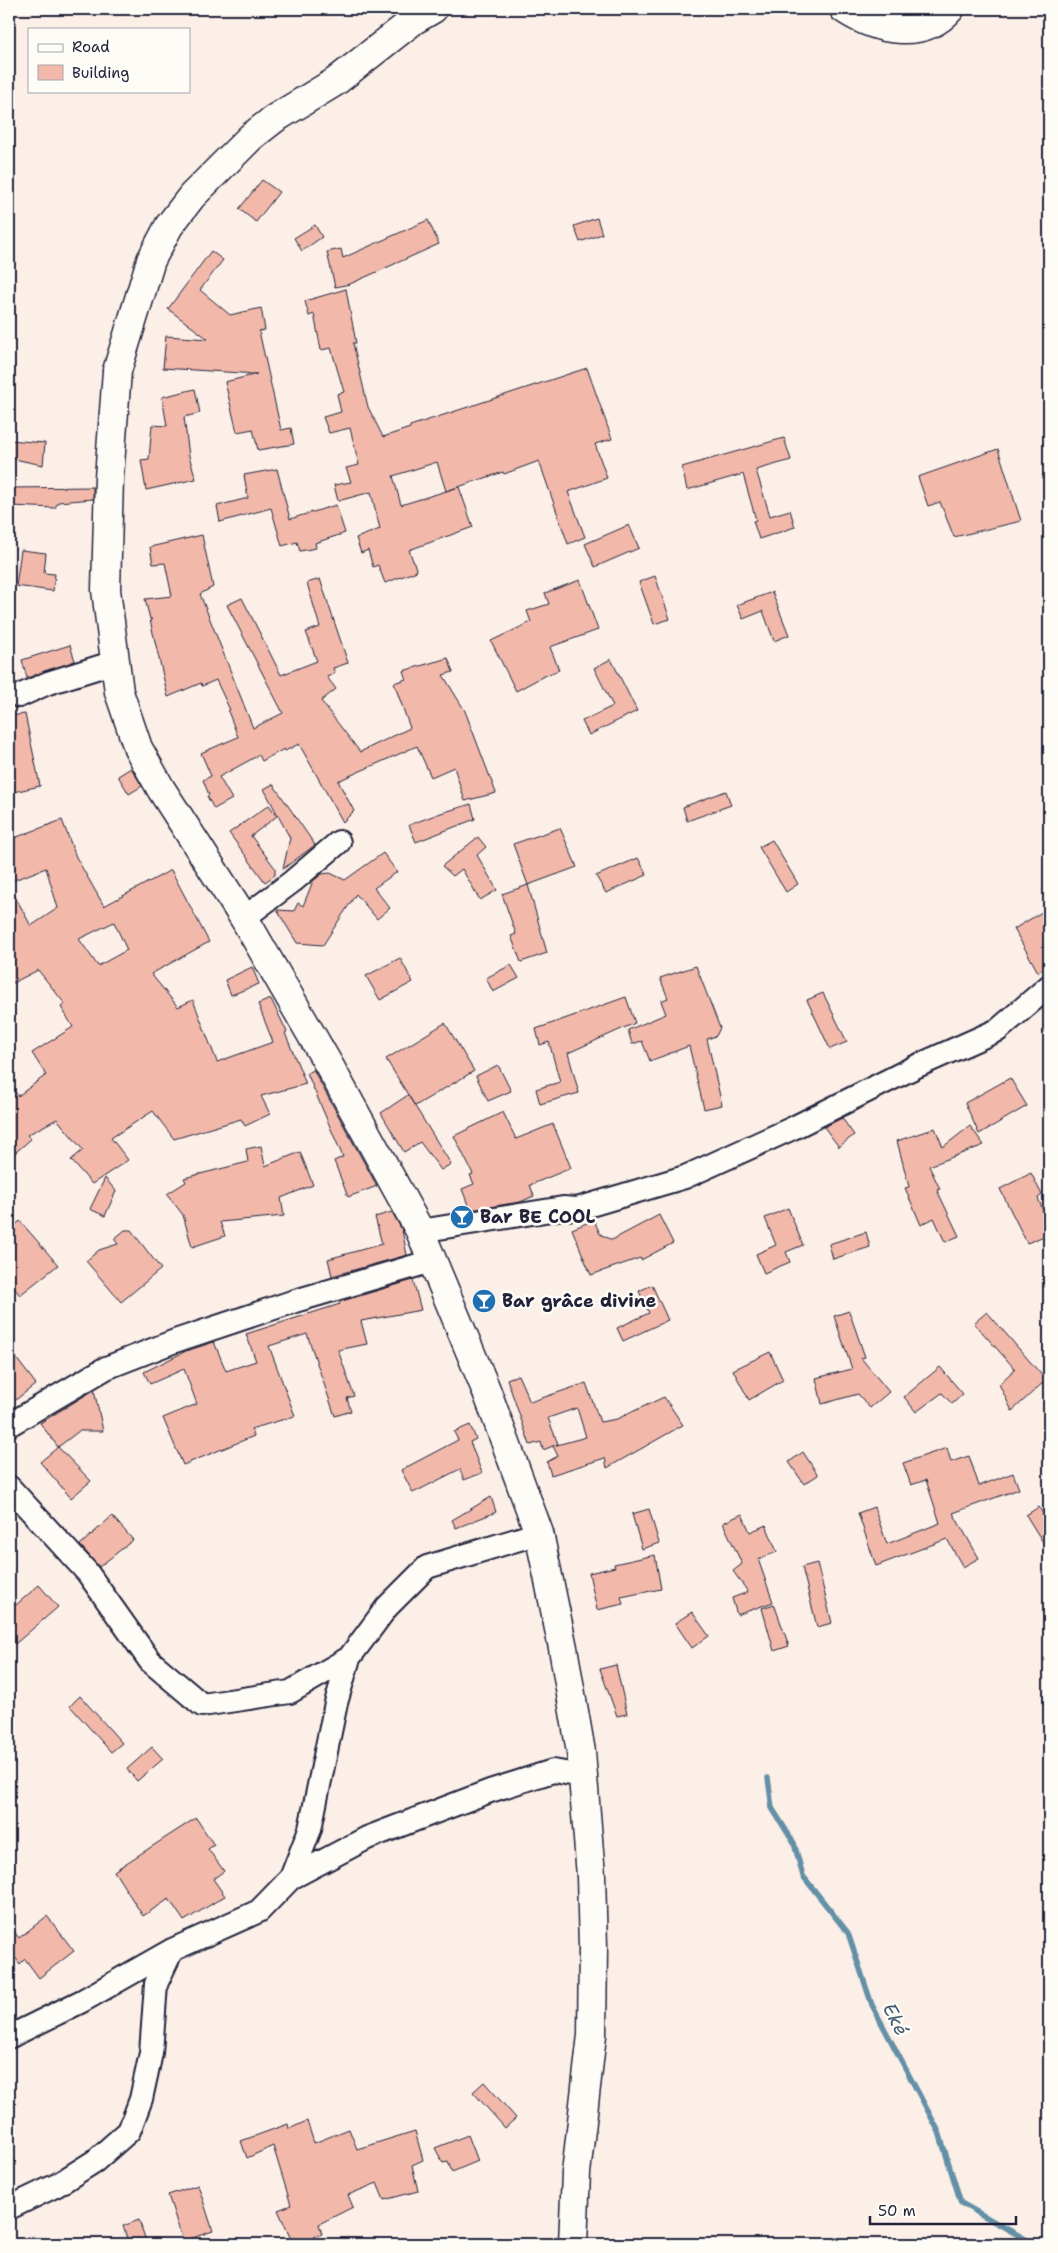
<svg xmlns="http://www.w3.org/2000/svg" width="1058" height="2253" viewBox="0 0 1058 2253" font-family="'Shantell Sans',sans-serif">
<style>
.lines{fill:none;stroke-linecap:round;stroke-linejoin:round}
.stream{stroke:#6390a6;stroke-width:5.5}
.building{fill:#f2b9ab;stroke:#22223b;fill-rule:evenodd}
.minor-casing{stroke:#22223b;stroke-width:26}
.primary-casing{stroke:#22223b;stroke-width:31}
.minor{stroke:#fdfcf7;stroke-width:22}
.primary{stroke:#fdfcf7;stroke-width:28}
.labels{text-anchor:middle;stroke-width:5;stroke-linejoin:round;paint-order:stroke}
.poi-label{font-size:18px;font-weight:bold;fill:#22223b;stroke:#fdfcf7;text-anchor:start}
.water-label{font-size:19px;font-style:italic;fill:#425971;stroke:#fdfcf7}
</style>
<rect width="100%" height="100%" fill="#fbefe8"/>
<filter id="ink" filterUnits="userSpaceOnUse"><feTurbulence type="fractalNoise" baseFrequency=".02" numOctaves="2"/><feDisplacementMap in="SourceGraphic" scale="10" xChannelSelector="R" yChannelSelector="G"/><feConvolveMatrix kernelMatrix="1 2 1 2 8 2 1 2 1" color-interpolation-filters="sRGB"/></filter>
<g filter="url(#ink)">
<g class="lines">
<!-- stream -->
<path class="stream" d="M768,1778L772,1808L794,1843L803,1876L848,1933L872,2005L939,2132L961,2203L1034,2244"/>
</g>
<!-- building -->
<path class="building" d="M262,180L279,192L256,222L239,209Z
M597,218L602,234L580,242L574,226Z
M428,220L439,244L350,284L335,287L327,252L341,249L343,258Z
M315,225L322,237L302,251L294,238Z
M211,251L223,260L200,290L230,315L261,308L265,330L259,331L281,430L291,428L294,444L258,450L253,429L237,432L225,382L257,374L163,368L166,336L208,339L168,309Z
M346,289L356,343H353L368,407L383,437L410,428V426L587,368L612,439L595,444L607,478L568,492L585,537L568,544L539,461L504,474L503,472L446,491L437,462L393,476L401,505L459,487L473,527L409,550L417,571L385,583L378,565L373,567L368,550L361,553L356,538L380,529L371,492L338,501L334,485L351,482L346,468L359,465L350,428L329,433L323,417L341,412L337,394L344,392L331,348L321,350L314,314L309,316L305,301Z
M195,389L200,413L184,417L189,456L196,479L146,490L141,460L149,459L152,425L167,426L162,397Z
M784,438L791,460L756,470L770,516L790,510L795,527L759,539L753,521L756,520L743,474L687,490L682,467Z
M9,440L45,443L43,465L9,458Z
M998,449L1021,521L954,537L940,502L928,506L918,477Z
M277,469L290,519L336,505L345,533L315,543L316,548L300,551L297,542L282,546L271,508L220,522L217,506L248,498L244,475Z
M93,487V499L58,502L55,508L11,506V488Z
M629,525L639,548L595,567L585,544Z
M202,535L213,587L200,594L253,728L283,713L227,605L242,598L281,675L317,661L306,632L320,627L307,583L320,579L348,663L333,668L335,673L327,677L336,689L321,701L360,752L410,728L394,683L406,679L403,671L448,658L453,672L443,675L465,711L496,793L465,801L454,767L431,777L417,746L338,781L354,811L343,822L299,744L285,751L284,749L262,761L259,755L219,777L232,799L214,809L207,796L209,795L203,780L211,776L201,753L238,737L228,711L230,710L216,680L202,686L201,683L168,697L150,620L152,619H150L145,599L172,596L165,563L153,564L150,547Z
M21,550L46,553L44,573L55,574L53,591L16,586Z
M655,576L670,619L654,624L639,582Z
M580,580L598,630L550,647L559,670L542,677L516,691L491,641L531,622L527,611L549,604L545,593Z
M772,592L789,635L774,641L763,611L743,619L737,605Z
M70,645L75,661L27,678L22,660Z
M611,659L637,711L589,735L582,721L613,706L594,668Z
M25,714L40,786L9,793V716Z
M131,768L142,786L129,794L118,776Z
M273,784L315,845L283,869L290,838L264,789Z
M726,791L731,805L687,821L683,807Z
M471,804L475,819L416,842L409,825L438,814Z
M269,805L277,816L251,836L275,868V875L265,882L229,833Z
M62,820L76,857L104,906L171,870L209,942L151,974L178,1007L193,1000L217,1062L273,1042L258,1004L271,999L287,1032L285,1033L306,1084L261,1096L270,1114L245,1126L241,1119L174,1139L153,1111L111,1138L128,1160L92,1184L71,1160L83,1150L57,1119L27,1135L31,1139L9,1158V1084L18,1096L46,1075L32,1053L73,1027L61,1007L65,1004L38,970L9,985V885L31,926L58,908L46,868L9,882V840ZM114,922L127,950L98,966L79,939Z
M560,828L577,867L528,885L513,844Z
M478,837L486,847L477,855L497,890L480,900L462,869L453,876L442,866Z
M772,840L798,884L786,892L759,847Z
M383,853L397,872L374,888L390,908L377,919L356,894L323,945L297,943L277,910L294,911L298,903L303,906L313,881L322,874L330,873L345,880Z
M638,858L647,875L606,893L596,876Z
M528,885L547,953L521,962L511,936L516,934L502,894Z
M1042,912L1049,925V965L1038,972L1014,929Z
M400,958L413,982L380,1000L366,976Z
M511,965L519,978L493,992L486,978Z
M696,966L720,1028L716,1036L707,1039L722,1105L704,1109L689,1046L650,1061L642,1041L632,1044L628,1030L666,1014L661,1001L668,998L660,978Z
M252,967L259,984L231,995L225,980Z
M823,993L847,1042L830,1049L807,1000Z
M626,997L635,1023L568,1053L579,1093L540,1104L536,1089L560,1082L549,1042L540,1045L536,1029Z
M445,1023L474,1071L415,1106L386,1059Z
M498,1065L511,1091L488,1101L476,1076Z
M314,1070L316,1075L377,1186L348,1197L334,1161L343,1157L307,1073Z
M1010,1078L1027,1106L979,1134L965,1103Z
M408,1095L451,1164L441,1170L420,1142L404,1152L381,1113Z
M503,1112L516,1139L553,1124L571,1168L530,1185L534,1196L520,1202L470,1210L462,1189L474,1184L470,1175L473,1174L454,1136Z
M842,1118L854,1135L839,1147L824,1127Z
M970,1126L984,1145L929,1166L940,1189L937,1190L959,1236L945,1242L934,1218L921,1225L905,1188L909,1187L897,1141L935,1128L943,1147Z
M261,1146L265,1166L300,1152L313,1185L281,1198L284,1216L220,1222L225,1236L192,1247L183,1215L167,1194L186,1182L184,1178L248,1162L246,1149Z
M1031,1173L1042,1195L1038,1198L1049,1226V1234L1027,1243L1000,1189Z
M105,1178L116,1191L105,1216L90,1209Z
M788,1208L803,1245L786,1252L790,1262L764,1273L756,1254L776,1245L765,1218Z
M392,1212L402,1230L407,1255L332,1276L328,1259L382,1244L375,1217Z
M659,1215L673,1243L641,1260L640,1258L591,1275L572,1229L594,1220L600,1234L612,1240Z
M20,1221L58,1265L20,1295L9,1282V1231Z
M125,1230H131L161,1269L121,1302L86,1261L99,1250L118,1244L114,1239Z
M866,1232L870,1247L833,1259L829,1244Z
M413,1280L421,1310L361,1321L367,1344L338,1350L354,1396L347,1398L351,1411L335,1416L307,1334L269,1346L295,1416L251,1429L254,1436L183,1465L163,1418L197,1404L184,1369L150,1384L144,1372L186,1351L214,1342L226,1371L256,1361L246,1334L340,1304L339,1302Z
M652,1285L668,1320L623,1341L617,1328L649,1313L639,1291Z
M849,1311L865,1357L861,1358L889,1392L870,1408L858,1394L822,1404L816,1378L852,1369L834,1316Z
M987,1312L1046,1380L1012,1411L999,1384L1015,1369L974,1323Z
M9,1349L36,1384L9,1405Z
M770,1352L783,1380L749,1400L733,1370Z
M940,1367L963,1394L952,1404L942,1393L916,1412L904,1397Z
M518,1375L530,1402L586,1383L600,1422L617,1419L664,1397L683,1425L607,1468L605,1458L551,1475L547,1462L558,1456L553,1446L586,1437L577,1408L548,1418L558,1444L543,1450L541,1442L530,1445L507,1379Z
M94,1390L103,1431H79L58,1447L40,1423Z
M470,1425L476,1439L470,1442L482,1473L464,1480L460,1469L413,1493L401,1470L458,1440L454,1432Z
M58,1447L91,1481L71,1498L40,1462Z
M947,1448L951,1462L969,1456L979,1486L1013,1473L1019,1489L953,1513L979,1558L963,1567L947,1539L876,1566L858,1513L874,1507L887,1544L940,1523L926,1480L911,1485L903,1463Z
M803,1452L818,1475L804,1484L789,1462Z
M491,1497L496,1512L456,1528L452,1520Z
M1039,1507L1049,1524V1552L1026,1515Z
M649,1509L659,1543L642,1549L632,1514Z
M742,1514L750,1532L766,1525L777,1552L758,1559L773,1602L737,1615L732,1598L748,1592L733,1571L742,1564L723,1523Z
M112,1516L133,1540L99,1567L80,1545Z
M655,1555L661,1589L621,1597L623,1604L597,1610L589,1573L615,1567L614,1564Z
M817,1563L832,1623L817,1627L802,1567Z
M39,1585L58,1607L15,1644L9,1636V1611Z
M774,1604L789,1646L774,1651L762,1608Z
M692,1612L709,1636L692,1648L675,1623Z
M616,1665L627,1714L617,1716L600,1669Z
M80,1696L122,1743L111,1752L70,1706Z
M152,1747L163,1759L137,1781L127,1769Z
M196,1818L214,1845L208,1849L224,1871L213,1879L225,1896L184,1921L169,1899L143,1916L114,1871Z
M47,1916L74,1951L39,1978L25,1959L20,1964L9,1949V1925L19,1938Z
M484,2082L516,2118L505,2128L473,2092Z
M307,2121L314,2143L349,2129L357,2149L415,2131L423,2160L412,2165L418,2191L384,2200L377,2183L348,2195L353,2207L319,2224L322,2234L313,2237L315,2244H293L278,2210L291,2205L273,2146L247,2158L241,2141L288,2124L289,2129Z
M468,2135L478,2161L452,2172L448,2162L443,2163L435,2148Z
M198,2185L213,2231L183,2241L168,2195Z
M139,2220L147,2244H129L123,2226Z"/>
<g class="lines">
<!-- minor casing -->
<g class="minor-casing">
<path id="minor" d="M19,696L48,683L115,662
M244,918L293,881L339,842
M420,1231L563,1208L577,1209L685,1177L793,1128L917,1066L998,1030L1049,986
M9,1425L106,1368L175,1341L295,1301L432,1261
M9,1487L87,1572L150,1661L202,1705L290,1692L349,1658
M291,1878L310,1829L336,1703L349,1658L387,1607L427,1567L539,1533
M9,2037L82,2001L172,1950L259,1911L291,1878L367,1838L490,1791L553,1771L583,1776
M9,2208L57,2185L95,2161L129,2131L141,2099L151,2053L156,1984L172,1950"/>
</g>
<!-- primary casing -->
<g class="primary-casing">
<path id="primary" d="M433,9L414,20L335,82L274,119L251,137L192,196L169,226L151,260L117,371L109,478L106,590L119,692L138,748L161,789L244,918L330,1067L420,1231L487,1392L539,1533L563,1648L581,1752L591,1876L593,1947L592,2035L576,2173L573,2244
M844,9C876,30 922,41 950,9"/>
</g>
<!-- minor -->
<use href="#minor" class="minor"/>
<!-- primary -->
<use href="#primary" class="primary"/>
</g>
</g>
<!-- icons -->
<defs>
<g id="bar-disc" transform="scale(1.25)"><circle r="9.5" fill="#1f6fb2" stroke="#fdfcf7"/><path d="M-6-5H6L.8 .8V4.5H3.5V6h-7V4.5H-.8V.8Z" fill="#fff"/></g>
</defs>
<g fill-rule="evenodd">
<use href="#bar-disc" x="462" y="1217"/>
<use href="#bar-disc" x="484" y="1301"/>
</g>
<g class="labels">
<!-- poi labels -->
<g class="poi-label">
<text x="480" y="1223">Bar BE COOL</text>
<text x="502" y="1307">Bar grâce divine</text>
</g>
<!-- water labels -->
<g class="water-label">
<text transform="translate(896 2019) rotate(63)" y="7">Eké</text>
</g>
</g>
<!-- margin -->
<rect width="1058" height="2253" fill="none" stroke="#fdfcf7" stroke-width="30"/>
<rect x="15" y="15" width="1028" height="2223" fill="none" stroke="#22223b" stroke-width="2" filter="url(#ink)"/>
<!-- legend -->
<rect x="28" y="28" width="162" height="65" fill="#fdfcf7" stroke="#a5a5ac"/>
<rect x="38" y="44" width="25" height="8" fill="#fdfcf7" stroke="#a5a5ac"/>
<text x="72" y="52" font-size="15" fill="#22223b">Road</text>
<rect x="38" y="65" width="25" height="15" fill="#f2b9ab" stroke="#a5a5ac"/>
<text x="72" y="78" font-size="15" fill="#22223b">Building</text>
<!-- scale -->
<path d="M870 2216v8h146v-8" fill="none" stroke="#22223b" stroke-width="2.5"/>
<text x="878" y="2216" font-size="15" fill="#22223b" stroke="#fdfcf7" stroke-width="4" paint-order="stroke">50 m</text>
</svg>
